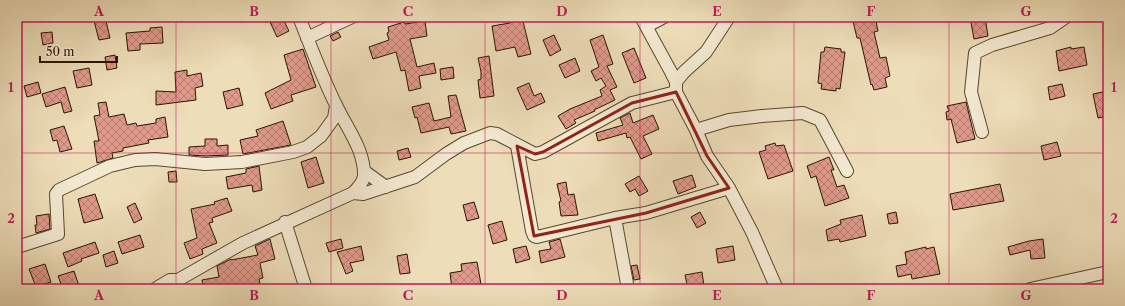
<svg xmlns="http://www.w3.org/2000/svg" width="1125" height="306" viewBox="0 0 1125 306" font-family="'Libre Caslon Text',serif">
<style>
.building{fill:url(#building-cross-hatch);stroke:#291502}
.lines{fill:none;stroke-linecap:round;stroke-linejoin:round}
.minor-casing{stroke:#5a4730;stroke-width:14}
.minor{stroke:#f3e9d1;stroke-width:12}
.marked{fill:none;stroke:#8f2418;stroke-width:3;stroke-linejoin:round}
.grid{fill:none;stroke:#c2185b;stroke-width:1;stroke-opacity:0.55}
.neatline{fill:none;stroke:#c2185b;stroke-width:1.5}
.grid-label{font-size:13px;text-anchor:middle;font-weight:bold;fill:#c2185b}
</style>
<defs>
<pattern id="building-cross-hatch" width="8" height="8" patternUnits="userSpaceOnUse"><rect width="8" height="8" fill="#e09a8b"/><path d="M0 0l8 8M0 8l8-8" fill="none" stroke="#b67c6f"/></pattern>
</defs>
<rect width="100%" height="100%" fill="#edddb8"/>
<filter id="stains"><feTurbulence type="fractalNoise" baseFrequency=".005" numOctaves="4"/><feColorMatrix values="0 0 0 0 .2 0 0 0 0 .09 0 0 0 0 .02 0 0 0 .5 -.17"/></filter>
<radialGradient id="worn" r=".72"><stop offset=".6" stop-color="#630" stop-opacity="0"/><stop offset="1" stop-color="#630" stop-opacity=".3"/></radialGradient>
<!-- building -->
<path class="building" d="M93,17H105L110,38L99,40Z
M280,17H282L289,31L277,37L270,22Z
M509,17H522L531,54L518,57L515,47L496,51L492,26L510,23Z
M852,17H875L878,31L874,32L880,58L886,57L890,76L885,78L887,87L874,90L872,84L871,85L860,38H857Z
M970,17H985L988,36L974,39Z
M425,21L427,36L410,39L417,67L434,63L436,73L419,76L421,88L409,91L405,70L401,71L396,52L373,59L369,47L389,40L387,33L389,32L388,27L404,22L405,24Z
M162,27L163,43L140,44V50L128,51L126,33L150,31V28Z
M52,32L53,43L43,45L41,33Z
M338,32L341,37L333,41L330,36Z
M554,35L561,50L550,56L543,40Z
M603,35L613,64L607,66L617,87L610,90L615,100L594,110L595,111L574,120L576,123L566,129L558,116L570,109L602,96L600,90L606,86L601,78L596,81L591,71L599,67L590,40Z
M825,47L841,49V52H845L840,89L836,88V91L821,89L822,84L818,83L821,52H824Z
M1071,47V49L1084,47L1087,65L1059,71L1056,51Z
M634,48L646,78L634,83L622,53Z
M303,49L316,87L291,95L293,101L271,109L265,93L291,80L284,55Z
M115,55L117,68L107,70L105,57Z
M489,56L494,96L480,98L478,80L481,79V72L478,58Z
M575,58L580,71L565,78L559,65Z
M453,67L454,78L441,80L440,69Z
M89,68L92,85L77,88L73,71Z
M187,70V76L201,73L203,86L195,88L196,100L156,105V91L176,92L175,72Z
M38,82L41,93L27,97L24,86Z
M529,83L534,96L541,93L545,102L527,110L517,88Z
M1062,84L1065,96L1050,100L1048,87Z
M65,87L72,111L64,113L61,102L46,107L42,94Z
M239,88L243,105L227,109L223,92Z
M1108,91V116L1098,118L1093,94Z
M456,95L466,131L451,134L449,127L421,133L417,117L415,118L412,107L429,103L434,121L451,117L448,96Z
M106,102L109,117L124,114L127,125L136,123L137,126L156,123V119L165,117L168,137L148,140L149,143L123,148V151L112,153L113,158L97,163L94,141H99L94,116L100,115L98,103Z
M966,102L975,139L957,143L951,119L947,120L946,112L949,111L947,106Z
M630,113L633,123L653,115L659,129L643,136L652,154L641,159L630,137L627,138L626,133L598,141L596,133L623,125L620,118Z
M283,121L291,145L243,154L240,140L258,136L256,130Z
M64,126L72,149L60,152L57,140L53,141L50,130Z
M205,139H217V146L228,145V155L205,156L189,155V147L205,146Z
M1057,142L1061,156L1044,160L1041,146Z
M775,143L776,146L784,145L793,171L768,179L759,152L766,150L765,146Z
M408,148L411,157L399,160L397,151Z
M316,157L324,183L308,188L301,162Z
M829,157L834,170H831L837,187L844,185L849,198L825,206L816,176L811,178L807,166Z
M259,166L262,190L253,192L252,185L228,189L226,177L246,173V169Z
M176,171L177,182H169L168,172Z
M692,175L696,187L678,194L673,181Z
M639,176L648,191L639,196L635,189L630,192L625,184Z
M566,182L568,195L574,194L578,215L561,216L559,202L561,201L557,184Z
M1000,184L1004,201L953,210L950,194Z
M95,194L103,218L84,223L78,199Z
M227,198L232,211L212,218L213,222L209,223L217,243L202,249L203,254L190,259L184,243L197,238L191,209L215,204L214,202Z
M474,202L479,218L467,221L463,205Z
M135,203L142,219L134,223L127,207Z
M700,212L706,223L697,228L691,217Z
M896,212L898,223L889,224L887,214Z
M49,214L50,229L36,233L35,225H37L36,216Z
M862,215L866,236L840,242L839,239L828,241L826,230L841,224L840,220Z
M502,221L507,240L493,244L488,225Z
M140,235L144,247L122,254L118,242Z
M270,239L275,259L260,263L263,278L259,279L261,289H204L202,280L219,277L217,266L231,259V260L258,255L255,246Z
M341,239L343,248L329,252L326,243Z
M560,239L565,257L541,263L539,251L551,249L549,242Z
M1043,239L1045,258L1031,259L1030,250L1010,255L1008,247L1029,241Z
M95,242L99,253L81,259L82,261L68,267L63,253Z
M361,246L364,260L350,263L353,271L346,274L337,252Z
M526,246L530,259L516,263L513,249Z
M733,246L735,260L718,263L716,249Z
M926,247V249L934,247L940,274L912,279L911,274L898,277L896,266L907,264L905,252Z
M114,251L118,263L106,267L103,255Z
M407,254L410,273L400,274L397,256Z
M477,262L481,284L452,289L450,273L462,271L461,264Z
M45,264L51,282L36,287L29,269Z
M637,265L640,279L634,280L631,266Z
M74,271L80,289H63L58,276Z
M702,272L704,286L688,289L685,275Z"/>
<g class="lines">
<!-- minor casing -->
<g class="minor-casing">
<path id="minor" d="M641,17L671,72L676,82V92L696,130L707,156L729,188L752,232L777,289
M647,26L664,17
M307,38L352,17
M676,82L684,72L706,52L729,17
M696,130L729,120L762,116L803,113L820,120L847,171
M982,132L971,92L975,53L992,45L1050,28L1066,17
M517,146L532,231L534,236L537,237L615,218L646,213L729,188
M364,171L386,187
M353,193L363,194L415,177L446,154L464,143L490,133L497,134L535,154L543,152L632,103L676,92
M615,218L628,289
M285,222L306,289
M17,247L58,234L56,194L59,190L110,166L135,160L155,159L205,164L242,162L293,152L307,147L321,136L334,118L336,106
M155,289L170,280H178L243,243L353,193C358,188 363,183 364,176C365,150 346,127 336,105C322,77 311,47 299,17
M1030,289L1108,272"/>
</g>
<!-- minor -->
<use href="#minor" class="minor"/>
</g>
<!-- marked area -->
<path class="marked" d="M676,92L707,156L729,188L646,213L534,236L517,146L535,154L543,152L632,103Z"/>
<!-- grid -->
<path class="grid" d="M176,17V289M331,17V289M485,17V289M640,17V289M794,17V289M949,17V289M17,153H1108"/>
<!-- margin -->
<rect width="1125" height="306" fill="none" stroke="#edddb8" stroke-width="44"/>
<!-- scale -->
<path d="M40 56v6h77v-6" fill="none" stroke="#291502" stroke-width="2"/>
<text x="46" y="56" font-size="12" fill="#291502" stroke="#f3e9d1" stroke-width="3" paint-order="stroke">50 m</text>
<rect x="22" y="22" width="1081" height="262" class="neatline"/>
<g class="grid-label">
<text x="99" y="16">A</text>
<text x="254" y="16">B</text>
<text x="408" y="16">C</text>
<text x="562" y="16">D</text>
<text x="717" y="16">E</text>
<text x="871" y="16">F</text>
<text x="1026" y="16">G</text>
<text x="11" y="92">1</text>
<text x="1114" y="92">1</text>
<text x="11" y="223">2</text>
<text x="1114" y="223">2</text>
<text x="99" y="300">A</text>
<text x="254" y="300">B</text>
<text x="408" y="300">C</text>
<text x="562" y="300">D</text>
<text x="717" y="300">E</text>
<text x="871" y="300">F</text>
<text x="1026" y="300">G</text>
</g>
<rect width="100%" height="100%" filter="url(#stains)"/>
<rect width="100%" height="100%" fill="url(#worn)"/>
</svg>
